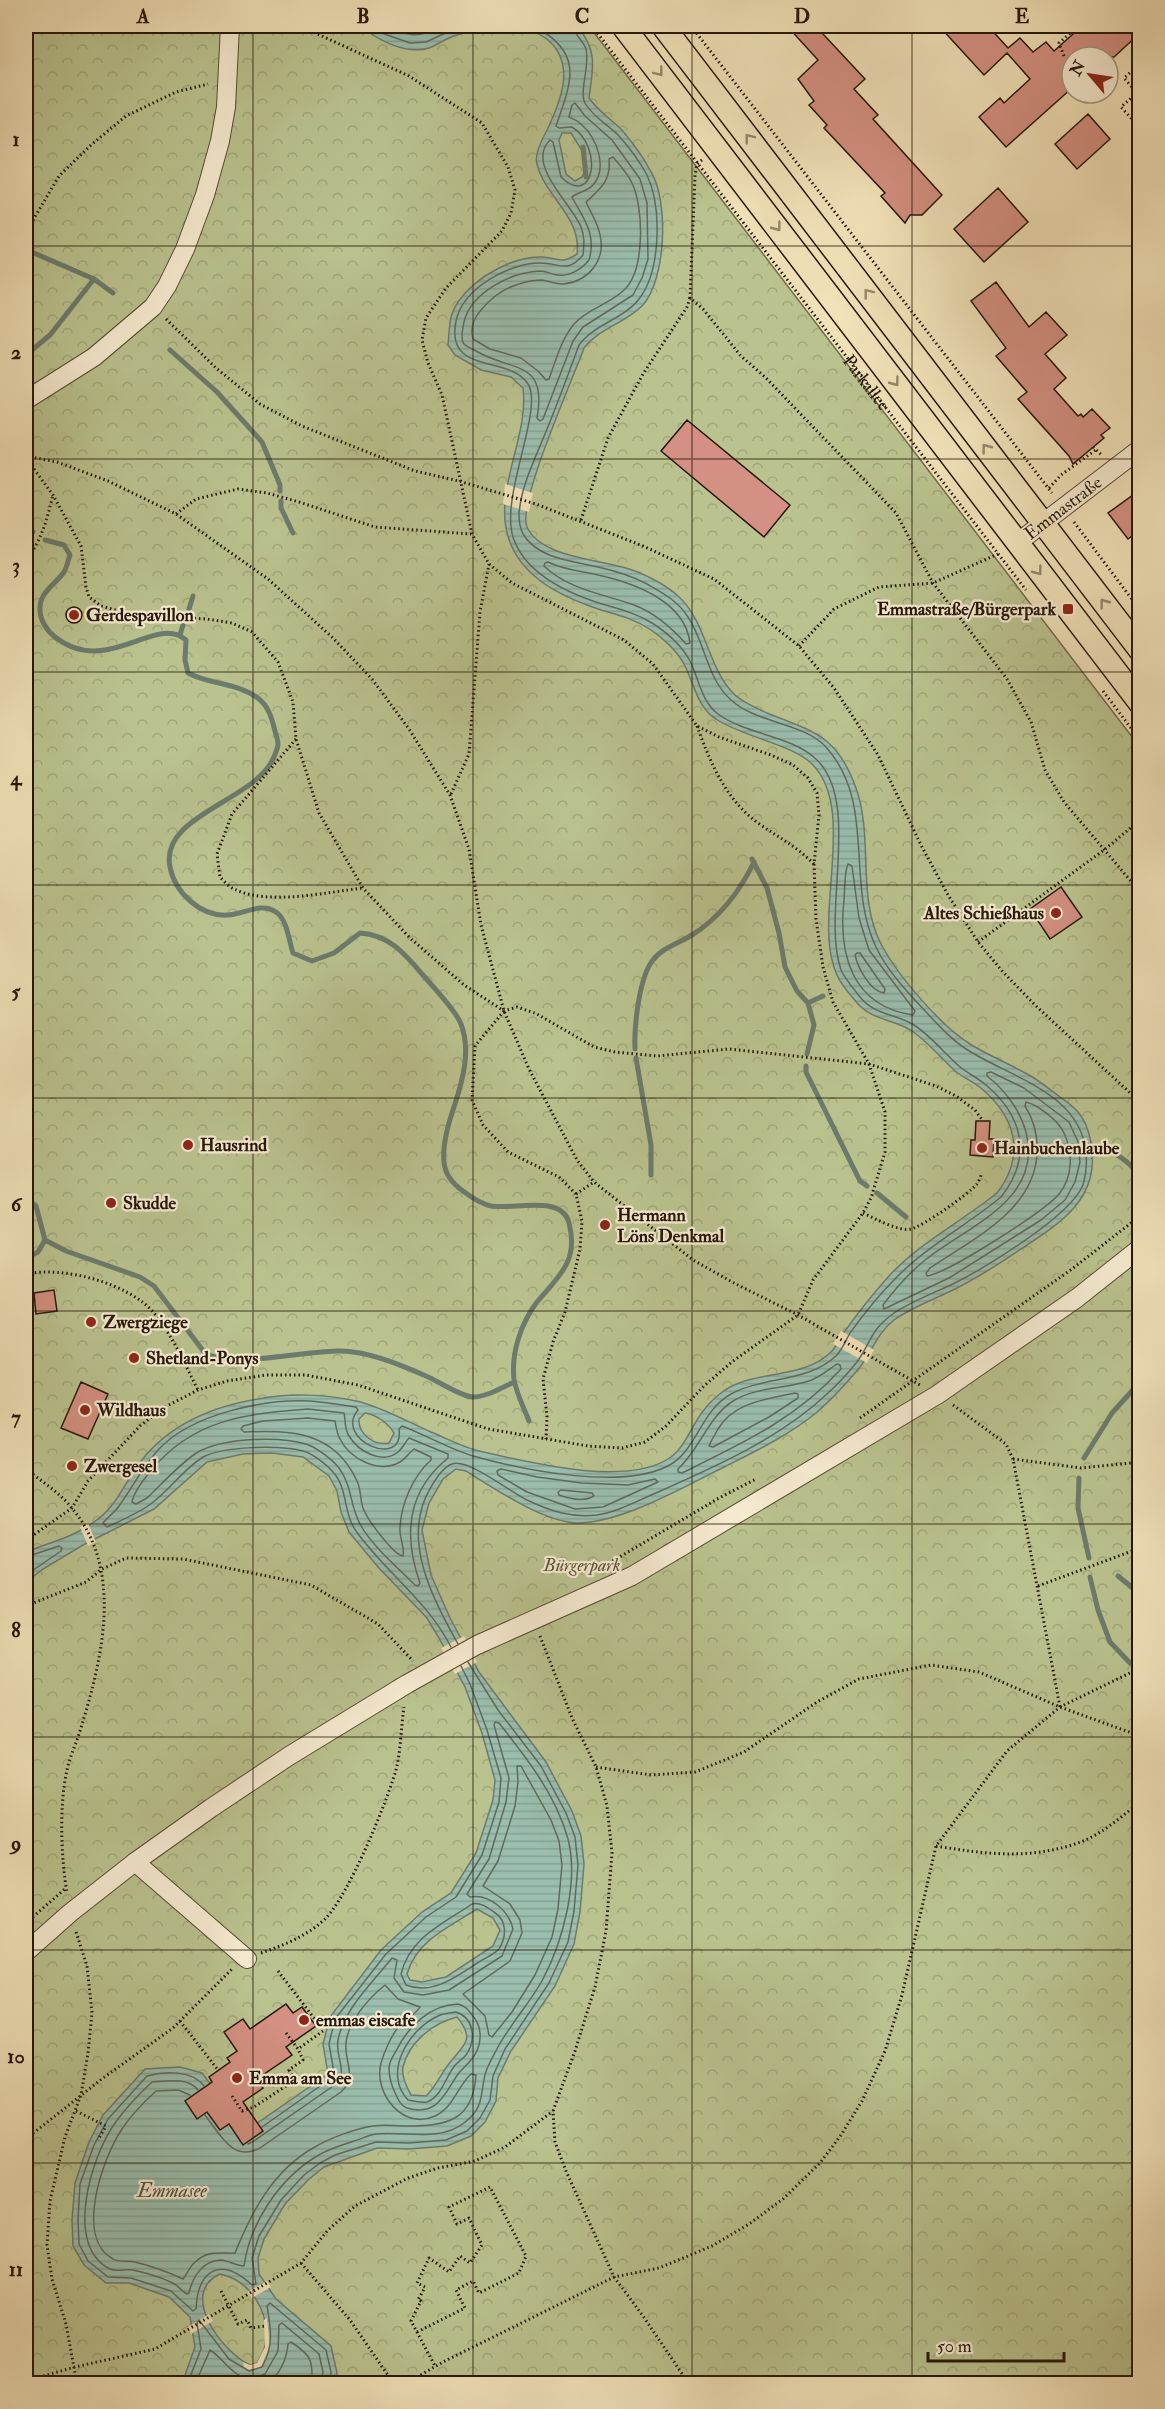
<svg xmlns="http://www.w3.org/2000/svg" width="1165" height="2409" viewBox="0 0 1165 2409" font-family="'IM FELL Double Pica',serif">
<style>
.forest{fill:url(#forest-crowns);stroke:#706d4c;stroke-width:1.5}
.water{fill:url(#water-rules);stroke:#6c7b6d;stroke-width:1.5;fill-rule:evenodd}
.pier{fill:#f2e2b9}
.lines{fill:none;stroke-linecap:round;stroke-linejoin:round}
.shore{stroke:#606a5c;stroke-width:1.5}
.stream{stroke:#6c7b6d;stroke-width:5}
.building{fill:#d49082;stroke:#251709;stroke-width:1.5}
.minor-casing{stroke:#584a35;stroke-width:20}
.major-casing{stroke:#251709;stroke-width:25}
.path{stroke:#251709;stroke-width:3;stroke-dasharray:1.5 3;stroke-linecap:butt}
.minor{stroke:#f7ecd2;stroke-width:18}
.major{stroke:#f2e2b9;stroke-width:22}
.oneway{stroke:#96876a}
.grid{fill:none;stroke:#251709;stroke-width:1.5;stroke-opacity:0.55}
.poi-dot{fill:#8f2418;stroke:#f7ecd2;stroke-width:2}
.labels{text-anchor:middle;stroke-width:4.5;stroke-linejoin:round;paint-order:stroke}
.street-label{font-size:18px;fill:#251709;stroke:#f7ecd2}
.poi-label{font-size:18px;font-weight:bold;fill:#251709;stroke:#f7ecd2;text-anchor:start}
.park-label{font-size:18px;font-style:italic;fill:#595338;stroke:#f7ecd2}
.water-label{font-size:20px;font-style:italic;fill:#4e5143;stroke:#f7ecd2}
.neatline{fill:none;stroke:#251709;stroke-width:2}
.grid-label{font-size:20px;text-anchor:middle;font-weight:bold;fill:#251709}
</style>
<defs>
<pattern id="forest-crowns" width="20" height="18" patternUnits="userSpaceOnUse" patternTransform="scale(1.5)"><rect width="20" height="18" fill="#bac38f"/><path d="M2 6a3 3 0 1 1 6 0M12 15a3 3 0 1 1 6 0" fill="none" stroke="#a0a77a"/></pattern>
<pattern id="water-rules" width="6" height="5" patternUnits="userSpaceOnUse" patternTransform="scale(1.5)"><rect width="6" height="5" fill="#9bbeaf"/><path d="M0 2.5h6" fill="none" stroke="#85a395"/></pattern>
</defs>
<rect width="100%" height="100%" fill="#f2e2b9"/>
<filter id="stains"><feTurbulence type="fractalNoise" baseFrequency=".00333" numOctaves="4"/><feColorMatrix values="0 0 0 0 .2 0 0 0 0 .09 0 0 0 0 .02 0 0 0 .5 -.17"/></filter>
<radialGradient id="worn" r=".72"><stop offset=".6" stop-color="#630" stop-opacity="0"/><stop offset="1" stop-color="#630" stop-opacity=".3"/></radialGradient>
<!-- forest -->
<path class="forest" d="M26,26H589L1139,746V2383H26Z"/>
<!-- water -->
<path class="water" d="M361,26H513C493,26 473,28 454,36C445,39 437,45 429,48C406,55 377,40 361,26Z
M521,26H577C598,50 593,68 589,98C598,111 611,119 622,130C632,142 644,158 651,172C669,201 666,279 643,305C626,323 599,328 584,348C573,379 517,503 527,527C541,558 600,559 629,569C645,574 666,585 678,596C707,622 707,667 734,694C742,702 756,708 767,713C814,732 837,735 856,788C874,838 856,898 882,946C899,977 941,1026 970,1044C989,1056 1010,1064 1029,1075C1040,1081 1050,1090 1060,1097C1067,1102 1076,1108 1081,1116C1088,1126 1091,1139 1092,1152C1097,1203 1055,1226 1018,1251C997,1265 976,1279 953,1290C933,1300 912,1307 894,1320C875,1335 871,1356 855,1373C843,1387 830,1401 816,1413C789,1435 756,1451 726,1466C686,1486 620,1524 576,1523C542,1521 495,1489 466,1471L456,1469L443,1479L429,1503L422,1530L431,1575L450,1618L479,1672L546,1762L572,1811L581,1836L584,1864L580,1912L574,1944L555,1986L511,2051L498,2078L496,2101L485,2122L471,2136L447,2146L409,2149L377,2148L324,2167L308,2180L285,2204L264,2239L258,2258L259,2274L276,2299L331,2346L337,2373L334,2383H176L185,2375L195,2347L190,2317L169,2297L129,2283H106L84,2265L73,2246L72,2220L75,2183L89,2142L103,2115L145,2069L180,2067L202,2073L246,2131L328,2074L323,2044L330,2017L381,1950L422,1912L451,1893L476,1853L493,1800L495,1780L482,1733L465,1687L439,1638L427,1618L378,1567L349,1532L341,1512L337,1491L329,1476L303,1457L272,1453L243,1454L207,1462L154,1509L83,1545L43,1569L26,1582V1552C48,1543 74,1537 94,1522C114,1509 123,1487 136,1468C164,1427 210,1407 258,1399C289,1393 325,1394 356,1401C380,1406 408,1422 431,1432C446,1438 462,1447 479,1451C527,1462 628,1488 671,1457C686,1446 692,1424 704,1410C709,1403 718,1395 725,1390C757,1369 804,1380 832,1351C838,1344 842,1334 848,1327C860,1310 874,1293 888,1277C919,1243 961,1222 997,1193C1025,1156 1017,1119 982,1089C974,1082 964,1078 955,1071C941,1058 928,1042 912,1031C896,1020 873,1020 859,1005C852,997 841,985 837,975C811,920 858,812 813,765C793,744 742,737 716,719C697,707 694,683 684,664C677,651 663,638 651,630C635,619 618,615 601,610C568,599 531,583 514,551C486,499 530,441 523,388L511,377L481,370L455,355L448,345C449,336 449,326 451,317C460,285 510,255 543,257C560,258 560,265 577,254C582,217 545,197 537,164C534,154 542,139 547,130C560,103 576,65 549,41C542,34 530,30 521,26ZM562,133H571L583,152L587,167L582,177L575,181L566,174L559,140ZM365,1413C377,1415 388,1423 394,1433L389,1443C374,1446 358,1434 359,1419ZM477,1909L493,1918L500,1930L493,1946L446,1977L422,1982L410,1980L407,1974C417,1940 449,1927 477,1909ZM457,2017C477,2041 462,2046 448,2065C439,2077 437,2085 426,2096L411,2095C407,2087 401,2076 403,2067C409,2042 433,2023 457,2017ZM220,2274C252,2281 271,2314 265,2346C264,2352 260,2358 257,2363L250,2365C222,2352 178,2293 220,2274Z"/>
<!-- pier -->
<path class="pier" d="M505,484L533,493L529,512L503,504Z
M841,1331L874,1350L867,1363L833,1344Z
M88,1523L96,1542L88,1546L80,1527Z
M464,1636L477,1662L455,1674L441,1648Z
M267,2281L271,2287L252,2298L247,2292Z
M209,2314L213,2321L191,2334L188,2327Z
M267,2318L270,2346L260,2369L244,2370L243,2362L250,2365L257,2363L265,2347L264,2320Z"/>
<g class="lines">
<!-- shore -->
<path class="shore" d="M370,26L376,31L410,43L426,42L452,30L468,26
M382,26C410,36 416,39 444,26
M575,103L585,116L612,140L640,179L647,203L648,259L642,278L633,295L583,327L573,341L543,419L540,421L537,418C548,359 511,372 476,351C473,349 467,347 464,344C460,340 463,327 464,322C471,292 512,272 540,271C546,271 551,274 557,275C569,277 582,269 589,260C597,234 583,218 572,197C577,192 587,192 593,185C608,168 597,138 581,124C577,120 573,119 569,117L572,105Z
M613,157C619,164 628,174 632,183C644,208 645,271 624,290C610,304 587,309 574,324C561,340 556,360 549,379L546,380L538,371L521,358L490,349L473,339C470,328 474,318 481,310C491,298 505,288 519,284C525,282 535,280 542,280C550,281 556,285 564,284C589,281 606,260 600,235C598,223 591,213 586,202C601,188 611,181 609,159Z
M548,562C563,570 582,571 598,575C634,583 685,601 690,643L686,644C672,628 655,613 634,605C604,594 569,590 544,566L545,563Z
M848,864L852,866L859,918L869,950L915,1011L913,1015C852,1006 838,955 844,900C845,889 844,873 848,864Z
M857,953H860L885,989L884,993C870,991 858,968 855,955Z
M991,1072L1024,1088L1069,1122L1078,1142L1080,1162L1075,1182L1065,1200L1041,1220L949,1278L884,1309L883,1305C895,1289 908,1274 924,1261C965,1227 1044,1201 1026,1132C1020,1110 1005,1090 987,1076V1073Z
M1026,1102C1038,1105 1059,1121 1064,1133C1073,1152 1073,1177 1059,1194C1045,1211 948,1273 927,1276L926,1273L930,1268C971,1240 1034,1211 1037,1154C1038,1137 1034,1120 1025,1106Z
M837,1364L840,1365L841,1369C796,1419 741,1444 682,1473L678,1472V1469C700,1449 708,1417 733,1401C756,1387 784,1389 809,1381C819,1378 828,1370 837,1364Z
M795,1393L798,1394V1398L769,1417L713,1447L709,1446C711,1440 715,1435 718,1429C734,1402 767,1399 795,1393Z
M308,1409L344,1413C346,1421 344,1429 349,1436C358,1451 382,1465 398,1452C403,1448 405,1442 409,1438L448,1454V1458C407,1491 403,1535 420,1583L418,1586L415,1585C398,1568 371,1545 360,1524C350,1506 352,1485 339,1468C333,1460 316,1447 306,1444C279,1436 228,1438 202,1450C187,1456 160,1486 147,1498L136,1504L132,1502C134,1492 144,1479 151,1471C191,1420 247,1413 308,1409Z
M308,1418L335,1421C336,1427 337,1434 340,1439C350,1459 379,1474 400,1462C405,1459 409,1453 414,1449L431,1457V1460C413,1476 401,1504 400,1528C399,1538 405,1547 403,1556C396,1555 391,1547 386,1542C377,1531 368,1521 363,1508C360,1499 361,1489 357,1481C334,1431 291,1430 244,1432L241,1429L243,1426L263,1421Z
M501,1469L537,1477L582,1483L628,1485L655,1479L658,1482L603,1507L575,1509L527,1492L498,1475L497,1471Z
M561,1490L592,1493L594,1496C584,1502 570,1499 559,1495L558,1492Z
M26,1557L59,1546L62,1548L61,1551L26,1575
M458,1644C432,1597 400,1538 431,1487C436,1479 443,1467 452,1464C468,1458 510,1492 527,1500C550,1511 571,1518 597,1515C617,1512 637,1501 656,1493C715,1467 781,1438 828,1393C838,1384 848,1373 857,1362C872,1341 870,1330 894,1313C912,1301 931,1294 951,1285C983,1269 1070,1217 1083,1185C1086,1175 1087,1164 1086,1154C1082,1093 1009,1077 966,1049C951,1039 939,1026 927,1013C909,994 887,971 876,947C845,883 877,802 825,746C803,723 756,723 731,700C707,679 705,642 688,617C678,601 663,593 647,584C632,576 616,571 598,567C573,561 538,559 523,534C520,528 519,520 519,514C521,486 535,459 545,434C557,405 568,375 579,345C594,324 624,319 639,299C661,271 662,207 647,175C640,162 628,146 618,135C607,124 593,117 585,103C579,92 590,65 586,49C583,40 574,35 573,26
M451,1647C427,1600 386,1573 356,1531C343,1513 348,1488 333,1472C327,1465 312,1453 303,1451C280,1445 224,1446 203,1457C184,1469 169,1490 152,1503C139,1513 122,1520 107,1527L103,1523C108,1517 115,1512 119,1506C133,1487 143,1466 159,1449C192,1414 263,1399 310,1401C325,1402 340,1405 356,1407L358,1410C333,1440 405,1470 399,1429L402,1426C426,1435 449,1449 473,1456C523,1470 628,1492 673,1463C697,1447 702,1410 731,1394C764,1376 807,1383 836,1356C842,1350 846,1340 850,1333C863,1315 878,1296 894,1280C925,1247 966,1226 1001,1197C1032,1158 1024,1117 986,1085C978,1078 967,1073 959,1066C944,1053 930,1035 914,1025C897,1014 874,1015 860,997C854,989 845,979 841,970C821,913 862,802 816,759C790,735 747,735 718,714C701,701 699,679 690,661C682,646 666,632 652,623C636,613 619,609 602,604C567,593 525,574 513,537C500,496 544,409 528,384C509,354 445,376 456,321C463,288 509,263 540,263C560,263 567,274 583,255C584,245 585,237 581,227C572,204 525,164 550,140L553,142L561,177C594,209 604,147 572,127L559,128L556,126C572,80 584,53 534,26
M517,1766H521L551,1820L559,1841L562,1865L558,1909L552,1937L535,1975L512,2012L492,2037L489,2035L485,2016L463,1994L510,1961L522,1933L520,1920L510,1904L483,1886L498,1861L515,1806L518,1782Z
M472,1904C480,1902 487,1907 494,1912C507,1920 507,1936 499,1949C495,1954 485,1958 479,1962C458,1975 433,1996 406,1985L401,1974C410,1937 443,1924 472,1904Z
M458,2004C465,2006 468,2009 472,2015C484,2028 482,2047 471,2060C467,2065 462,2069 458,2074C445,2093 438,2117 407,2108C401,2106 398,2100 396,2095C392,2087 389,2077 389,2068C389,2062 393,2056 396,2051C408,2027 429,2005 458,2004Z
M456,2012C475,2018 476,2041 466,2055C462,2060 456,2063 453,2068C445,2079 441,2097 427,2102C422,2103 413,2101 408,2100C382,2073 409,2029 438,2016C443,2013 451,2013 456,2012Z
M204,2086C192,2070 165,2071 147,2076L108,2119L94,2145L80,2184L78,2220L79,2244L88,2261L108,2277L131,2278L171,2291L193,2311L196,2309C198,2269 221,2256 252,2285L256,2284L252,2258L259,2236L281,2200L304,2175L320,2163L335,2155L376,2142L409,2143L446,2140L467,2131L480,2118L490,2100L493,2076L505,2049L549,1983L568,1942L574,1911L578,1865L575,1837L566,1813L541,1766L498,1710L468,1662
M198,2090C188,2077 167,2081 152,2082C139,2094 125,2109 115,2123C92,2155 63,2246 110,2269C116,2272 126,2269 133,2270C146,2273 165,2278 176,2285C180,2288 183,2292 187,2294L189,2293C192,2278 203,2260 221,2260C229,2261 237,2266 244,2266C250,2223 279,2179 317,2156C328,2149 342,2145 354,2141C361,2139 369,2135 376,2134C404,2131 440,2142 464,2123C484,2108 480,2096 485,2075C487,2066 494,2055 498,2047C511,2023 530,2003 543,1979C563,1941 579,1881 568,1839C556,1795 526,1757 499,1723L495,1722L494,1725L509,1778L506,1802L489,1859L467,1894L470,1897C489,1893 509,1911 513,1929L502,1956L449,1990L423,1995L404,1992L394,1978L397,1960L392,1958C372,1983 344,2009 338,2040C335,2054 346,2068 339,2082L254,2141L248,2144
M190,2095L178,2090L156,2091C144,2102 131,2115 122,2129C103,2157 74,2238 113,2259C119,2263 128,2260 135,2262C151,2266 168,2272 183,2279C187,2274 189,2268 194,2263C208,2249 220,2254 235,2253C252,2211 273,2171 313,2148C330,2138 354,2129 373,2126C384,2124 395,2126 406,2126C447,2126 473,2121 476,2075L471,2074C457,2087 454,2107 435,2116C403,2131 373,2093 381,2063C384,2052 392,2034 400,2025C406,2019 416,2014 420,2007L398,1999L385,1985C369,1998 348,2021 346,2043C344,2062 358,2077 341,2092L260,2148C233,2163 219,2133 205,2115
M262,2127L333,2077L334,2072L329,2044L335,2019L386,1954L426,1917L456,1897L482,1855L499,1802L501,1778L487,1730L470,1684L461,1666
M184,2384L190,2377L201,2349L197,2323L199,2320L229,2359L249,2371L262,2367C274,2346 271,2329 267,2306L270,2303L326,2350L331,2372L329,2384
M195,2384L210,2350C229,2362 236,2388 265,2374L278,2351L279,2325L282,2323L319,2354L323,2372L321,2384
M267,2384C279,2376 287,2359 288,2344L291,2342C311,2355 313,2360 312,2384"/>
<!-- stream -->
<path class="stream" d="M583,147L586,177
M27,250L94,279L113,293
M170,350L217,392L262,442L280,485V491
M26,355L50,335L94,279
M281,501V508L293,533
M26,526L33,532
M45,540L64,545L70,555C68,560 67,567 64,572C55,585 39,592 40,610C40,620 47,631 55,637C107,678 156,613 186,640L185,660L188,673C210,685 238,682 259,699C269,707 272,719 275,731C276,735 278,740 278,744C278,748 275,754 274,757C256,801 159,815 170,867C175,893 201,917 228,915C244,914 261,902 276,912C287,919 289,941 293,953L312,961L334,953L360,933C389,935 404,953 422,974C433,987 455,1009 461,1024C471,1050 463,1079 455,1104C449,1121 442,1143 444,1162C445,1174 453,1184 463,1191C471,1197 481,1204 491,1206C513,1210 562,1194 569,1223C579,1261 559,1276 537,1302C521,1323 511,1353 514,1379C516,1393 524,1408 529,1421
M189,609L193,596
M180,635L183,625
M752,859L767,888L779,933L785,967L797,991L808,1003L814,1025L807,1054
M808,1003L823,996
M635,1049C634,1027 639,977 653,960C662,948 679,943 692,935C719,918 740,891 754,862
M636,1058L651,1145V1175
M806,1066V1072L860,1181L867,1186
M1085,1147C1107,1144 1125,1159 1140,1174
M877,1193L906,1217
M26,1197L36,1206L45,1240L66,1251L140,1277L154,1286L204,1352C233,1372 314,1346 353,1352C377,1355 403,1366 426,1376C438,1381 460,1396 472,1397C487,1397 501,1388 514,1382
M26,1258L38,1252L45,1240
M1084,1458L1112,1413L1140,1382
M1079,1478L1078,1508L1089,1558
M1118,1576L1140,1594
M1090,1577L1098,1610L1110,1642L1130,1663"/>
</g>
<!-- building -->
<path class="building" d="M787,26H832L823,34L865,79L854,89L878,115L873,119L942,195L922,215H910L905,223L881,196L885,193L824,128L827,125L809,105L814,101L798,79L818,60Z
M939,26H988L1008,48L1020,38L1033,52L1046,42L1054,51L1082,26H1140V33L1114,57H1072V88L1006,147L979,117L1000,98L1004,103L1030,79L1007,53L984,75Z
M1088,114L1110,139L1077,169L1055,144Z
M998,188L1028,222L984,262L954,229Z
M996,282L1029,327L1046,312L1067,335L1045,354L1066,378L1054,389L1078,416L1081,414L1083,417L1092,409L1110,428L1101,435L1104,438L1073,464L1069,456L1018,399L1027,392L996,356L1006,348L971,301Z
M687,420L790,505L764,537L661,451Z
M1140,490V530L1128,539L1108,513Z
M66 615a8 8 0 1 1 16 0a8 8 0 1 1-16 0Z
M1061,887L1082,917L1050,939L1030,909Z
M976,1121H990L989,1139H994L993,1157L970,1155L971,1140H975Z
M54,1290L57,1311L36,1314L34,1293Z
M81,1382L108,1394L88,1439L61,1428Z
M286,2004L293,2013L302,2007L316,2026L286,2047L292,2055L257,2079L263,2088L243,2102L263,2131L243,2145L229,2124L220,2130L207,2112L197,2119L185,2101L212,2082L209,2077L230,2062L227,2058L237,2051L224,2032L243,2019L250,2029Z"/>
<g class="lines">
<!-- minor casing -->
<g class="minor-casing">
<g id="minor">
<path d="M26,400L94,357L153,307L167,286L185,249L205,195L220,141L226,107L230,26"/>
<path id="s2" d="M1017,543L1140,449"/>
<path d="M135,1862L247,1959"/>
<path d="M26,1952L70,1913L135,1862L211,1808L289,1756L407,1684L477,1645L632,1576L937,1395L1077,1298L1140,1248"/>
</g>
</g>
<!-- major casing -->
<g class="major-casing">
<path id="major" d="M623,26L1140,703
M663,26L1140,650"/>
</g>
<!-- path -->
<g class="path">
<path id="s1" d="M592,26L1026,590"/>
<path d="M691,26L1052,493"/>
<path d="M1064,56L1059,43L1078,26"/>
<path d="M1140,64L1124,78L1137,93L1121,107L1140,128"/>
<path d="M702,160L697,164L695,175L690,298L703,309L741,356L765,377L896,513L933,583L1007,679L1031,722L1045,770L1064,802L1140,892"/>
<path d="M26,232L59,176L91,145L126,116L176,92L208,84"/>
<path d="M166,319L216,368L260,404L302,426L415,471L459,481L536,504L643,546L714,579L799,646L834,688L878,755L921,845L948,895L978,942L1003,972L1035,1005L1140,1102"/>
<path d="M1093,447L1103,456"/>
<path d="M26,456L57,462L108,481L176,514L268,579L333,638L372,679L409,729L450,795L469,849L481,925L504,1011L529,1069L577,1160L594,1182L693,1260L734,1283L798,1315L920,1385"/>
<path d="M26,458L53,495L81,546L86,587L89,597L101,606L133,615L207,619L232,623L252,632L278,662L293,702L296,739L319,813L363,888L410,938L464,985L504,1011L517,1007L537,1014L594,1047L615,1052L657,1056L729,1049L869,1064L936,1086L956,1096L975,1110L983,1121"/>
<path d="M1049,488L1061,475L1097,449"/>
<path d="M176,514L196,499L238,489L267,493L299,502L375,527L471,534"/>
<path d="M581,520L608,438L643,374L687,307L690,298"/>
<path d="M1074,522L1140,610"/>
<path d="M26,560C42,540 47,519 53,495"/>
<path d="M799,646L834,609L879,587L933,583L998,554"/>
<path d="M1103,691L1140,740"/>
<path d="M697,726C710,762 726,800 758,823C779,838 795,845 814,864"/>
<path d="M296,739L232,814L217,854L220,877C224,881 229,887 234,889C268,906 327,892 363,888"/>
<path d="M451,794L469,754L480,612L489,564"/>
<path d="M978,942L1104,850L1140,820"/>
<path d="M504,1011L475,1046L472,1100L483,1125L508,1152L559,1177L576,1194L582,1221L580,1249L565,1312L553,1342L543,1379L547,1417L546,1439"/>
<path d="M576,1194L594,1182"/>
<path d="M863,1213C874,1218 899,1232 911,1229C922,1227 970,1193 977,1184C978,1183 981,1176 981,1175"/>
<path d="M26,1274C63,1266 129,1283 154,1313C173,1336 185,1365 198,1390"/>
<path d="M953,1405L1006,1444L1013,1459L1060,1707"/>
<path d="M860,1418L1072,1269L1140,1216"/>
<path d="M1013,1459L1081,1468L1140,1462"/>
<path d="M26,1469C41,1481 59,1492 71,1507C125,1570 102,1660 80,1731C76,1744 70,1756 67,1770C59,1805 61,1858 67,1893"/>
<path d="M26,1538L35,1534L72,1508L88,1481L140,1426L163,1408L198,1390L227,1381L266,1375H306L358,1385L488,1429L588,1446L622,1448L645,1442L666,1426L704,1386L733,1361L798,1315L813,1280L863,1213L871,1198L885,1152V1112L869,1064L833,1002L823,967L816,919L814,864L819,815L817,793L808,778L793,765L771,755L719,737L697,726L653,664L624,640L512,583L489,564L472,534L442,395L428,363L422,340L426,318L446,288L502,231L511,213L515,190L508,167L482,123L409,76L300,26"/>
<path d="M601,1568L719,1498L756,1479"/>
<path d="M1038,1586L1140,1548"/>
<path d="M26,1606L86,1582L102,1569L126,1558L183,1559L311,1585L378,1624L413,1661"/>
<path d="M540,1636L572,1718L596,1767L607,1806L612,1853L606,1931L595,1987L575,2051L553,2111L555,2142L566,2171L614,2277L643,2316L689,2384"/>
<path d="M596,1767L651,1775L695,1772L744,1752L817,1702L859,1679L931,1665L979,1672L1060,1707L1140,1736"/>
<path d="M936,1846C985,1854 1029,1860 1078,1843C1101,1835 1121,1817 1140,1802"/>
<path d="M26,1923L66,1888"/>
<path d="M76,1932L87,1966L92,2013L88,2053L81,2095L65,2137L50,2201L47,2245L52,2279L66,2324L77,2384"/>
<path d="M261,1953C284,1945 307,1936 325,1919C349,1895 386,1804 396,1770C401,1750 401,1727 404,1707"/>
<path d="M278,1971L317,2022"/>
<path d="M180,2021L218,2070"/>
<path d="M286,2033L298,2049L323,2031"/>
<path d="M232,2096L242,2111L254,2107L295,2080L289,2070L303,2060L298,2049"/>
<path d="M76,2111L106,2126L98,2140"/>
<path d="M26,2139L103,2078L173,2028L232,1969"/>
<path d="M301,2263L350,2320L394,2384"/>
<path d="M221,2291L238,2324L247,2320L251,2328L265,2326"/>
<path d="M417,2332L465,2308L456,2290L473,2281L479,2293L519,2273L526,2256L490,2187L449,2207L457,2224L469,2218L482,2245L470,2263L460,2256L449,2272L429,2258L417,2283L425,2287L418,2300L421,2301L411,2321L435,2366"/>
<path d="M26,2381L75,2367L155,2349L301,2263L328,2230L355,2206L408,2178L438,2168L475,2161L505,2147L553,2111"/>
<path d="M405,2384L443,2362L614,2277L659,2268L712,2246L749,2224L783,2199L820,2163L841,2135L862,2101L885,2051L902,1995L936,1846L1007,1751L1060,1707L1140,1668"/>
</g>
<!-- minor -->
<use href="#minor" class="minor"/>
<!-- major -->
<use href="#major" class="major"/>
</g>
<!-- one-way arrows -->
<defs><path id="oneway-chevron" d="M-2-3.5L2.5 0L-2 3.5" fill="none" stroke-width="1.6" stroke-linecap="round" stroke-linejoin="round" transform="scale(1.5)"/></defs>
<g class="oneway">
<use href="#oneway-chevron" transform="translate(659 72) rotate(52)"/>
<use href="#oneway-chevron" transform="translate(749 138) rotate(-128)"/>
<use href="#oneway-chevron" transform="translate(777 227) rotate(53)"/>
<use href="#oneway-chevron" transform="translate(868 293) rotate(-128)"/>
<use href="#oneway-chevron" transform="translate(895 382) rotate(53)"/>
<use href="#oneway-chevron" transform="translate(986 448) rotate(-127)"/>
<use href="#oneway-chevron" transform="translate(1038 571) rotate(53)"/>
<use href="#oneway-chevron" transform="translate(1104 603) rotate(-127)"/>
</g>
<!-- grid -->
<path class="grid" d="M253,26V2384M473,26V2384M692,26V2384M912,26V2384M26,246H1140M26,459H1140M26,672H1140M26,885H1140M26,1098H1140M26,1311H1140M26,1524H1140M26,1737H1140M26,1950H1140M26,2163H1140"/>
<!-- markers -->
<g class="poi-dot">
<rect x="1062" y="603" width="12" height="12" rx="3"/>
<circle cx="74" cy="615" r="6"/>
<circle cx="1056" cy="913" r="6"/>
<circle cx="188" cy="1145" r="6"/>
<circle cx="982" cy="1148" r="6"/>
<circle cx="111" cy="1203" r="6"/>
<circle cx="605" cy="1225" r="6"/>
<circle cx="91" cy="1322" r="6"/>
<circle cx="134" cy="1358" r="6"/>
<circle cx="85" cy="1410" r="6"/>
<circle cx="72" cy="1466" r="6"/>
<circle cx="304" cy="2020" r="6"/>
<circle cx="237" cy="2078" r="6"/>
</g>
<g class="labels">
<!-- street labels -->
<g class="street-label">
<text dy="6" stroke="none"><textPath href="#s1" startOffset="450">Parkallee</textPath></text>
<text dy="6" stroke="none"><textPath href="#s2" startOffset="58">Emmastraße</textPath></text>
</g>
<!-- poi labels -->
<g class="poi-label">
<text x="1056" y="615" text-anchor="end">Emmastraße/Bürgerpark</text>
<text x="86" y="621">Gerdespavillon</text>
<text x="1044" y="919" text-anchor="end">Altes Schießhaus</text>
<text x="200" y="1151">Hausrind</text>
<text x="994" y="1154">Hainbuchenlaube</text>
<text x="123" y="1209">Skudde</text>
<text x="617" y="1221">Hermann<tspan x="617" dy="21">Löns Denkmal</tspan></text>
<text x="103" y="1328">Zwergziege</text>
<text x="146" y="1364">Shetland-Ponys</text>
<text x="97" y="1416">Wildhaus</text>
<text x="84" y="1472">Zwergesel</text>
<text x="316" y="2026">emmas eiscafe</text>
<text x="249" y="2084">Emma am See</text>
</g>
<!-- park labels -->
<g class="park-label">
<text x="582" y="1571">Bürgerpark</text>
</g>
<!-- water labels -->
<g class="water-label">
<text x="172" y="2197">Emmasee</text>
</g>
</g>
<!-- margin -->
<rect width="1165" height="2409" fill="none" stroke="#f2e2b9" stroke-width="66"/>
<!-- north arrow -->
<g transform="translate(1090 75) rotate(299)"><circle r="28" fill="#f7ecd2" stroke="#a39782" stroke-width="1.5"/>
<path d="M0-4.5L10 22L0 15L-10 22Z" fill="#8f2418"/>
<text y="-9" font-size="16" font-weight="bold" text-anchor="middle" fill="#251709">N</text>
</g>
<!-- scale -->
<path d="M928 2352v9h136v-9" fill="none" stroke="#251709" stroke-width="3"/>
<text x="937" y="2352" font-size="18" fill="#251709" stroke="#f7ecd2" stroke-width="4.5" paint-order="stroke">50 m</text>
<rect x="33" y="33" width="1099" height="2343" class="neatline"/>
<g class="grid-label">
<text x="143" y="23">A</text>
<text x="363" y="23">B</text>
<text x="582" y="23">C</text>
<text x="802" y="23">D</text>
<text x="1022" y="23">E</text>
<text x="16" y="146">1</text>
<text x="16" y="359">2</text>
<text x="16" y="572">3</text>
<text x="16" y="785">4</text>
<text x="16" y="998">5</text>
<text x="16" y="1211">6</text>
<text x="16" y="1424">7</text>
<text x="16" y="1637">8</text>
<text x="16" y="1850">9</text>
<text x="16" y="2063">10</text>
<text x="16" y="2276">11</text>
</g>
<rect width="100%" height="100%" filter="url(#stains)"/>
<rect width="100%" height="100%" fill="url(#worn)"/>
</svg>
